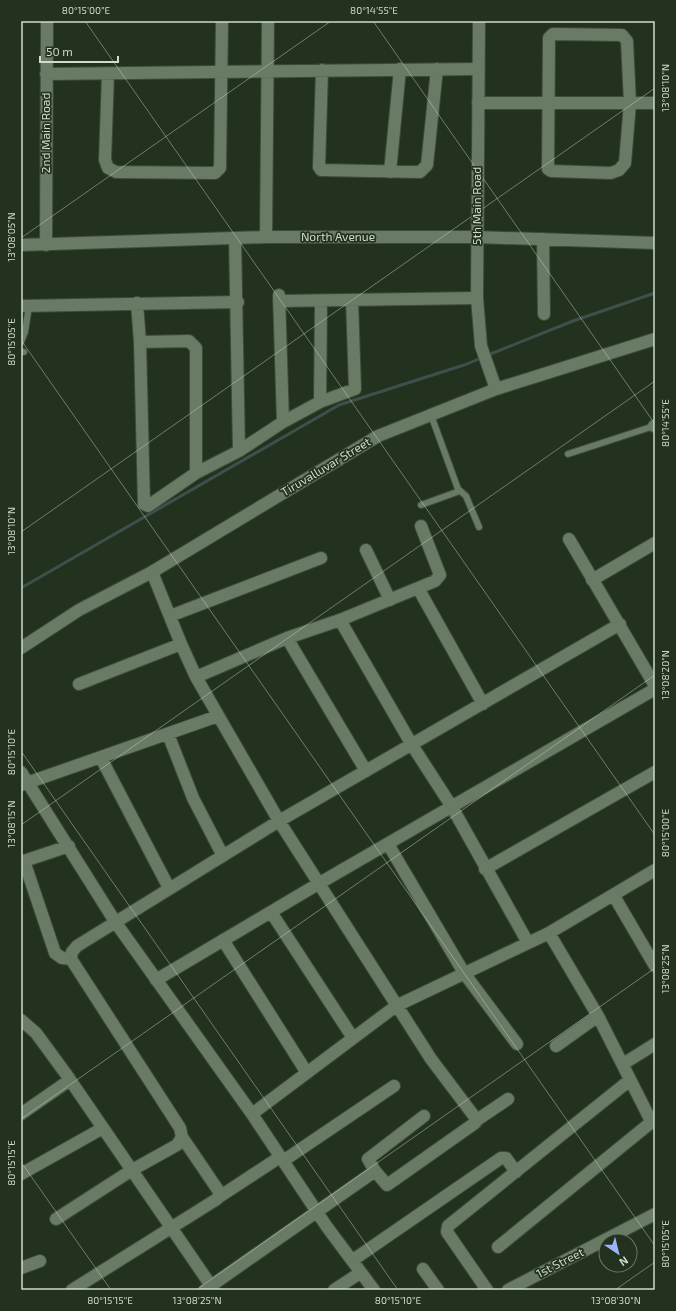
<svg xmlns="http://www.w3.org/2000/svg" width="676" height="1311" viewBox="0 0 676 1311" font-family="'Exo 2',sans-serif">
<style>
.lines{fill:none;stroke-linecap:round;stroke-linejoin:round}
.stream{stroke:#3e504c;stroke-width:3}
.lane-casing{stroke:#3e4c3a;stroke-width:8}
.street-casing{stroke:#3e4c3a;stroke-width:14}
.secondary-casing{stroke:#3e4c3a;stroke-width:14}
.lane{stroke:#697b64;stroke-width:6}
.street{stroke:#697b64;stroke-width:12}
.secondary{stroke:#697b64;stroke-width:12}
.ticks{fill:none;stroke:#d0dacd;stroke-width:1;stroke-opacity:0.45}
.labels{text-anchor:middle;stroke-width:3.5;stroke-linejoin:round;paint-order:stroke}
.street-label{font-size:12px;fill:#d0dacd;stroke:#22321e}
.neatline{fill:none;stroke:#d0dacd;stroke-width:1.5}
.ticks-label{font-size:10px;text-anchor:middle;fill:#d0dacd}
</style>
<rect width="100%" height="100%" fill="#22321e"/>
<g class="lines">
<!-- stream -->
<path class="stream" d="M488,355L573,321L655,293
M21,588L339,405L467,364L483,357"/>
<!-- lane casing -->
<g class="lane-casing">
<path id="lane" d="M21,342L25,332L29,306
M21,351L24,352
M568,454L654,426
M458,489L466,496L479,527
M421,505L457,492L458,489L431,415"/>
</g>
<!-- street casing -->
<g class="street-casing">
<path id="street" d="M553,34L622,35L627,41L630,103L625,163L619,170L611,173L551,171L548,169L549,38Z
M322,70L319,167L321,170L420,172L427,165L437,69
M46,74L478,69
M108,74L105,160L108,168L116,172L215,173L220,168L222,21
M478,103H655
M390,172L400,69
M266,237L268,21
M476,237L655,243
M235,238L239,451
M543,239L544,314
M46,245L47,21
M279,295L283,422
M279,301L477,298
M137,303L140,342L189,341L196,348V473
M21,306L238,302
M140,342L144,504L148,506L196,473L239,451L283,422L320,402L355,389L352,300
M320,402L321,301
M654,426H655
M569,539L655,686
M366,550L390,600
M152,572L181,644L196,677L279,821L431,1059L477,1120L475,1123L387,1185L375,1171
M592,580L655,543
M418,588L435,581L440,575L421,526
M170,616L321,558
M340,620L412,745L452,807L527,941
M287,638L366,771
M196,677L287,638L340,620L418,588L483,704
M79,684L181,644
M168,734L193,798L223,856
M101,758L169,888
M21,772L116,923L252,1114L327,1227L374,1290
M21,785L218,716
M388,844L464,973L517,1044
M24,861L55,953L62,958L71,959
M21,862L69,846
M485,869L655,772
M614,896L655,966
M271,912L353,1038
M549,933L598,1016L646,1111L649,1117L655,1120
M223,940L307,1073
M156,980L318,884L655,689
M21,1020L36,1033L66,1074L214,1290
M556,1046L598,1016
M623,1064L655,1044
M21,1114L70,1080
M252,1114L396,1006L549,933L655,870
M477,1120L508,1099
M283,1161L394,1086
M21,1174L103,1128
M219,1197L280,1157
M56,1219L132,1170L177,1145L182,1137
M498,1247L654,1120
M353,1260L501,1158H506L516,1172
M21,1268L40,1261
M423,1269L438,1290
M72,1290L217,1199L220,1193L182,1137L180,1128L71,959L72,952L77,946L279,821L620,624
M205,1290L375,1171L368,1159L424,1116
M334,1290L360,1273
M487,1290L447,1232L448,1226L630,1080
M508,1290L655,1214"/>
</g>
<!-- secondary casing -->
<g class="secondary-casing">
<path id="secondary" d="M479,21L477,298L481,346L496,389
M21,245L266,237H476
M21,648L79,610L152,572L378,436L496,389L655,339"/>
</g>
<!-- lane -->
<use href="#lane" class="lane"/>
<!-- street -->
<use href="#street" class="street"/>
<!-- secondary -->
<use href="#secondary" class="secondary"/>
</g>
<!-- ticks -->
<path class="ticks" d="M85,21L655,835M373,21L655,424M21,238L331,21M21,340L655,1246M21,532L655,88M21,751L398,1290M21,825L655,381M21,1119L655,675M21,1162L111,1290M196,1290L655,968M615,1290L655,1262"/>
<g class="labels">
<!-- street labels -->
<g class="street-label">
<text transform="translate(46 133) rotate(-90)" y="4">2nd Main Road</text>
<text transform="translate(477 206) rotate(-90)" y="4">5th Main Road</text>
<text x="338" y="241">North Avenue</text>
<text transform="translate(326 467) rotate(-31)" y="4">Tiruvalluvar Street</text>
<text transform="translate(560 1263) rotate(-27)" y="4">1st Street</text>
</g>
</g>
<!-- border -->
<rect width="676" height="1311" fill="none" stroke="#22321e" stroke-width="44"/>
<!-- north arrow -->
<g transform="translate(618 1253) rotate(145)"><circle r="19" fill="#22321e" stroke="#687564"/>
<path d="M0-3L7 15L0 10L-7 15Z" fill="#9cb4fd"/>
<text y="-6" font-size="11" font-weight="bold" text-anchor="middle" fill="#d0dacd">N</text>
</g>
<!-- scale -->
<path d="M40 56v6h78v-6" fill="none" stroke="#d0dacd" stroke-width="2"/>
<text x="46" y="56" font-size="12" fill="#d0dacd" stroke="#22321e" stroke-width="3" paint-order="stroke">50 m</text>
<rect x="22" y="22" width="632" height="1267" class="neatline"/>
<g class="ticks-label">
<text x="86" y="14">80°15'00"E</text>
<text x="374" y="14">80°14'55"E</text>
<text transform="translate(665 88) rotate(-90)" y="4">13°08'10"N</text>
<text transform="translate(11 237) rotate(-90)" y="4">13°08'05"N</text>
<text transform="translate(11 342) rotate(-90)" y="4">80°15'05"E</text>
<text transform="translate(665 423) rotate(-90)" y="4">80°14'55"E</text>
<text transform="translate(11 531) rotate(-90)" y="4">13°08'10"N</text>
<text transform="translate(665 675) rotate(-90)" y="4">13°08'20"N</text>
<text transform="translate(11 752) rotate(-90)" y="4">80°15'10"E</text>
<text transform="translate(11 824) rotate(-90)" y="4">13°08'15"N</text>
<text transform="translate(665 833) rotate(-90)" y="4">80°15'00"E</text>
<text transform="translate(665 969) rotate(-90)" y="4">13°08'25"N</text>
<text transform="translate(11 1163) rotate(-90)" y="4">80°15'15"E</text>
<text transform="translate(665 1244) rotate(-90)" y="4">80°15'05"E</text>
<text x="110" y="1304">80°15'15"E</text>
<text x="197" y="1304">13°08'25"N</text>
<text x="398" y="1304">80°15'10"E</text>
<text x="616" y="1304">13°08'30"N</text>
</g>
</svg>
